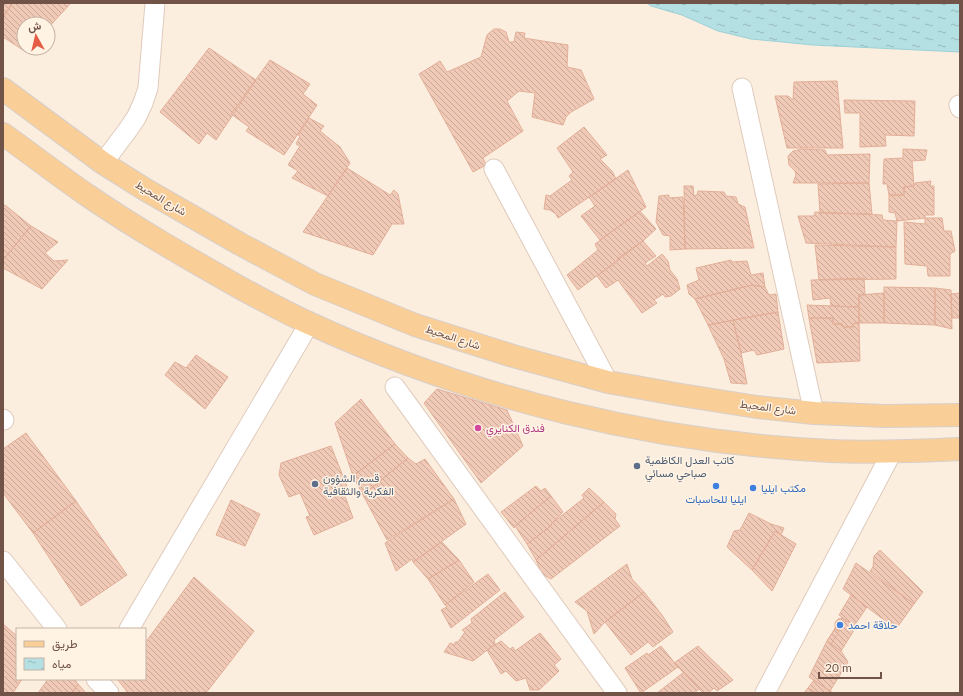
<svg xmlns="http://www.w3.org/2000/svg" width="963" height="696" viewBox="0 0 963 696" font-family="Lato,Vazirmatn,sans-serif">
<style>
.water{fill:url(#water-ripples);stroke:#9bd1d6}
.building{fill:url(#building-back-hatch);stroke:#e3af98}
.lines{fill:none;stroke-linecap:round;stroke-linejoin:round}
.street-casing{stroke:#dfcabb;stroke-width:21}
.primary-casing{stroke:#d7cfcb;stroke-width:24}
.street{stroke:#fff;stroke-width:19}
.primary{stroke:#face97;stroke-width:22}
.hotel-dot{fill:#d1479c;stroke:#fff3e4;stroke-width:1.5}
.service-dot{fill:#5c6f8a;stroke:#fff3e4;stroke-width:1.5}
.shop-dot{fill:#3f7fe0;stroke:#fff3e4;stroke-width:1.5}
.labels{text-anchor:middle;stroke-width:3;stroke-linejoin:round;paint-order:stroke}
.street-label{font-size:11px;fill:#715347;stroke:#fff3e4}
.hotel-label{font-size:11px;fill:#b23c85;stroke:#fff3e4;text-anchor:start}
.service-label{font-size:11px;fill:#4e5e75;stroke:#fff3e4;text-anchor:start}
.shop-label{font-size:11px;fill:#366cbe;stroke:#fff3e4;text-anchor:start}
</style>
<defs>
<pattern id="water-ripples" width="26" height="14" patternUnits="userSpaceOnUse"><rect width="26" height="14" fill="#b4e0e4"/><path d="M2 4q2-2 4 0t4 0M15 11q2-2 4 0t4 0" fill="none" stroke="#97b8bb"/></pattern>
<pattern id="building-back-hatch" width="6" height="6" patternUnits="userSpaceOnUse"><rect width="6" height="6" fill="#f0cab7"/><path d="M-1 5l2 2M0 0l6 6M5-1l2 2" fill="none" stroke="#c7a797"/></pattern>
</defs>
<rect width="100%" height="100%" fill="#fceedf"/>
<!-- water -->
<path class="water" d="M647,3H960V52L813,45L751,39L718,31L682,15L651,6Z"/>
<!-- building -->
<path class="building" d="M3,3H13L3,17Z
M12,3H71L48,28V24H24V48H30L26,52L3,37V17Z
M494,29H500L506,32L509,42H514L516,32L525,33L524,38L568,45L567,67L581,70L594,99L571,112L566,117L563,125L532,117L535,93L519,91L507,101L523,131L483,158L486,165L473,172L419,74L440,61L447,72L481,57L487,35Z
M209,48L256,80L216,140L207,133L199,144L160,112Z
M270,60L310,84L303,94L317,105L284,155L246,131L249,127L231,114Z
M837,81L843,148H787L775,96H788L793,100L794,82Z
M844,100L915,101L914,136L885,135L886,146L860,147V113H845Z
M309,118L324,126L320,131L340,147L350,163L328,196L292,178L298,171L288,165L300,146L296,144L300,136L298,135Z
M584,127L607,155L600,159L612,171L616,179L558,218L556,214L550,210L544,209L546,195L550,196L572,180L569,176L573,172L557,148Z
M802,149L825,150L827,155L870,154L869,183H793L796,175L795,171L789,165L788,156L793,151Z
M903,149L927,150L925,160L912,161L914,186L904,187V195H889L887,184H883L884,159L903,158Z
M347,168L390,195L394,190L398,194L404,224H392L373,255L303,232Z
M628,170L646,207L600,240L581,216L595,206L589,197Z
M931,181L930,186H934V215H925V218L897,221L895,213L889,212V195H904V187L914,186L915,183Z
M869,183L872,214L820,213L818,184Z
M684,186H693L694,196L697,195L698,191L724,192L726,196L736,197L738,204L745,207L754,248L685,249Z
M669,195V198L683,197L685,249L670,250V236L663,235L656,222L659,196Z
M5,205L31,226L3,260V206Z
M640,211L656,229L643,241L578,290L567,275L598,250L595,244Z
M815,212L882,215L883,220L897,221L896,247L806,243L798,216H814Z
M925,218H942L944,231H951L955,251L950,254V276H928L927,266L905,264L904,222L925,224Z
M31,226L58,242L45,253L54,261L68,260L42,289L3,268V260Z
M643,241L656,256L645,263L647,266L662,254L668,261L670,270L677,279L680,289L671,296L665,297L663,294L654,300L657,303L642,313L618,280L606,288L597,276L618,261V258Z
M815,245L896,247V279L819,280Z
M731,260L732,262L747,261L751,275L763,273L765,287L752,285L695,299L689,294L687,285L699,280L696,268Z
M864,278L865,295H859V307L831,306L830,298L813,300L811,280Z
M752,285L765,287L769,295L776,294L778,312L708,325L695,299Z
M884,287L935,288V325L884,323Z
M935,288L951,290L952,329L935,325Z
M884,293V323H859V295Z
M960,293V318H952L951,294Z
M807,305L859,307V322L853,324V327H843L842,324H833V318H809Z
M778,312L784,349L757,355L754,350L741,353L733,320Z
M809,318H833V324H842L843,327H853V324L859,322L860,361L817,363Z
M733,320L741,353L747,384L731,383L724,359L708,325Z
M196,355L228,377L205,409L165,375L175,362L186,368Z
M437,389L507,410L523,446L481,483L424,403Z
M361,399L395,444L353,476L335,423Z
M26,433L76,501L33,533L3,493V449Z
M395,444L408,458L363,495L353,476Z
M331,446L350,494L345,496L353,518L314,535L306,517L310,516L300,493L289,497L279,475L281,463Z
M408,458L416,464L425,459L454,499L387,540L363,495Z
M536,486L541,491L545,488L551,496L515,526L514,528L501,512Z
M589,488L604,502L536,560L527,544L552,525L551,524L584,498L582,495Z
M551,496L563,512L551,524L552,525L527,544L515,526Z
M454,499L466,524L413,562L412,559L396,571L385,543Z
M231,500L260,514L245,546L216,535Z
M76,501L127,575L81,606L33,533Z
M604,502L616,514L615,519L620,526L551,579L542,574L536,560Z
M749,513L771,524L784,528L781,535L775,531L752,570L727,547L734,531L740,530Z
M775,531L796,544L772,591L752,570Z
M442,542L459,560L428,579L413,562Z
M880,550L923,592L914,604L870,571L873,567L874,556Z
M459,560L474,582L445,605L428,579Z
M856,563L914,604L896,629L843,589Z
M627,564L632,579L644,592L605,622L594,634L587,611L575,602Z
M488,574L500,590L451,628L441,610L447,607L445,605Z
M194,577L254,631L206,693H128L118,680L119,679H145V643Z
M505,592L524,617L494,640L495,644L473,661L444,652L450,643L455,645V642H458L465,632L462,630L472,623L471,619Z
M644,592L662,615L673,632L653,647L648,642L631,655L605,622Z
M851,595L867,607L854,626L839,615Z
M842,618L856,627L841,651L827,641L836,627V621Z
M842,618L846,621L839,631L835,629V623L838,619Z
M3,624L17,636V679H22L13,693H3Z
M835,629L839,631L831,644L827,641Z
M540,633L561,659L554,665L559,671L539,690H530L526,678L516,681L506,671L501,674L487,650L501,641L510,649L513,647L515,651Z
M827,641L841,651L848,662L830,691L809,677Z
M661,646L678,667L641,693L625,668L647,653L648,655Z
M698,646L733,680L717,691L714,688L708,693H703L674,663Z
M684,672L699,689L694,693H657Z
M48,679H74L78,684L72,693H38Z
M814,680L830,691L833,693H816L808,688Z
M78,684L86,693H72Z
M808,688L816,693H804Z"/>
<g class="lines">
<!-- street casing -->
<g class="street-casing">
<path id="street" d="M742,88L814,413
M959,105L960,108
M103,163L127,131L136,118L143,103L148,88L155,3
M494,169L608,382
M395,387L617,693
M3,419L4,420
M3,561L57,629
M129,629L309,324
M96,679L109,693
M765,693L892,452"/>
</g>
<!-- primary casing -->
<g class="primary-casing">
<path id="primary" d="M3,89L103,163L146,190L240,244L315,284L415,325L513,356L608,382L681,395L757,407L814,413L885,416L960,415
M3,134C31,154 58,175 87,195C135,228 186,257 237,286C261,299 286,313 311,324C472,398 654,443 831,451C874,453 917,451 960,449"/>
</g>
<!-- street -->
<use href="#street" class="street"/>
<!-- primary -->
<use href="#primary" class="primary"/>
</g>
<!-- markers -->
<circle class="hotel-dot" cx="478" cy="428" r="4"/>
<g class="service-dot">
<circle cx="637" cy="466" r="4"/>
<circle cx="315" cy="484" r="4"/>
</g>
<g class="shop-dot">
<circle cx="716" cy="486" r="4"/>
<circle cx="753" cy="488" r="4"/>
<circle cx="840" cy="625" r="4"/>
</g>
<g class="labels">
<!-- street labels -->
<g class="street-label">
<text transform="translate(161 198) rotate(31)" y="4">شارع المحيط</text>
<text transform="translate(453 337) rotate(18)" y="4">شارع المحيط</text>
<text transform="translate(768 407) rotate(7)" y="4">شارع المحيط</text>
</g>
<!-- hotel labels -->
<g class="hotel-label">
<text x="486" y="432">فندق الكنايري</text>
</g>
<!-- service labels -->
<g class="service-label">
<text x="645" y="464">كاتب العدل الكاظمية<tspan x="645" dy="13">صباحي مسائي</tspan></text>
<text x="323" y="482">قسم الشؤون<tspan x="323" dy="13">الفكرية والثقافية</tspan></text>
</g>
<!-- shop labels -->
<g class="shop-label">
<text x="761" y="492">مكتب ايليا</text>
<text x="716" y="503" text-anchor="middle">ايليا للحاسبات</text>
<text x="848" y="629">حلاقة احمد</text>
</g>
</g>
<!-- border -->
<rect width="963" height="696" fill="none" stroke="#715347" stroke-width="8"/>
<!-- legend -->
<rect x="16" y="628" width="130" height="52" fill="#fff3e4" stroke="#c6b3a5"/>
<rect x="24" y="641" width="20" height="6" fill="#face97" stroke="#c6b3a5"/>
<text x="52" y="648" font-size="12" fill="#715347">طريق</text>
<rect x="24" y="658" width="20" height="12" fill="url(#water-ripples)" stroke="#c6b3a5"/>
<text x="52" y="668" font-size="12" fill="#715347">مياه</text>
<!-- north arrow -->
<g transform="translate(36 36) rotate(352)"><circle r="19" fill="#fff3e4" stroke="#c6b3a5"/>
<path d="M0-3L7 15L0 10L-7 15Z" fill="#e55d45"/>
<text y="-6" font-size="11" font-weight="bold" text-anchor="middle" fill="#715347">ش</text>
</g>
<!-- scale -->
<path d="M819 672v6h62v-6" fill="none" stroke="#715347" stroke-width="2"/>
<text x="825" y="672" font-size="12" fill="#715347" stroke="#fff3e4" stroke-width="3" paint-order="stroke">20 m</text>
</svg>
